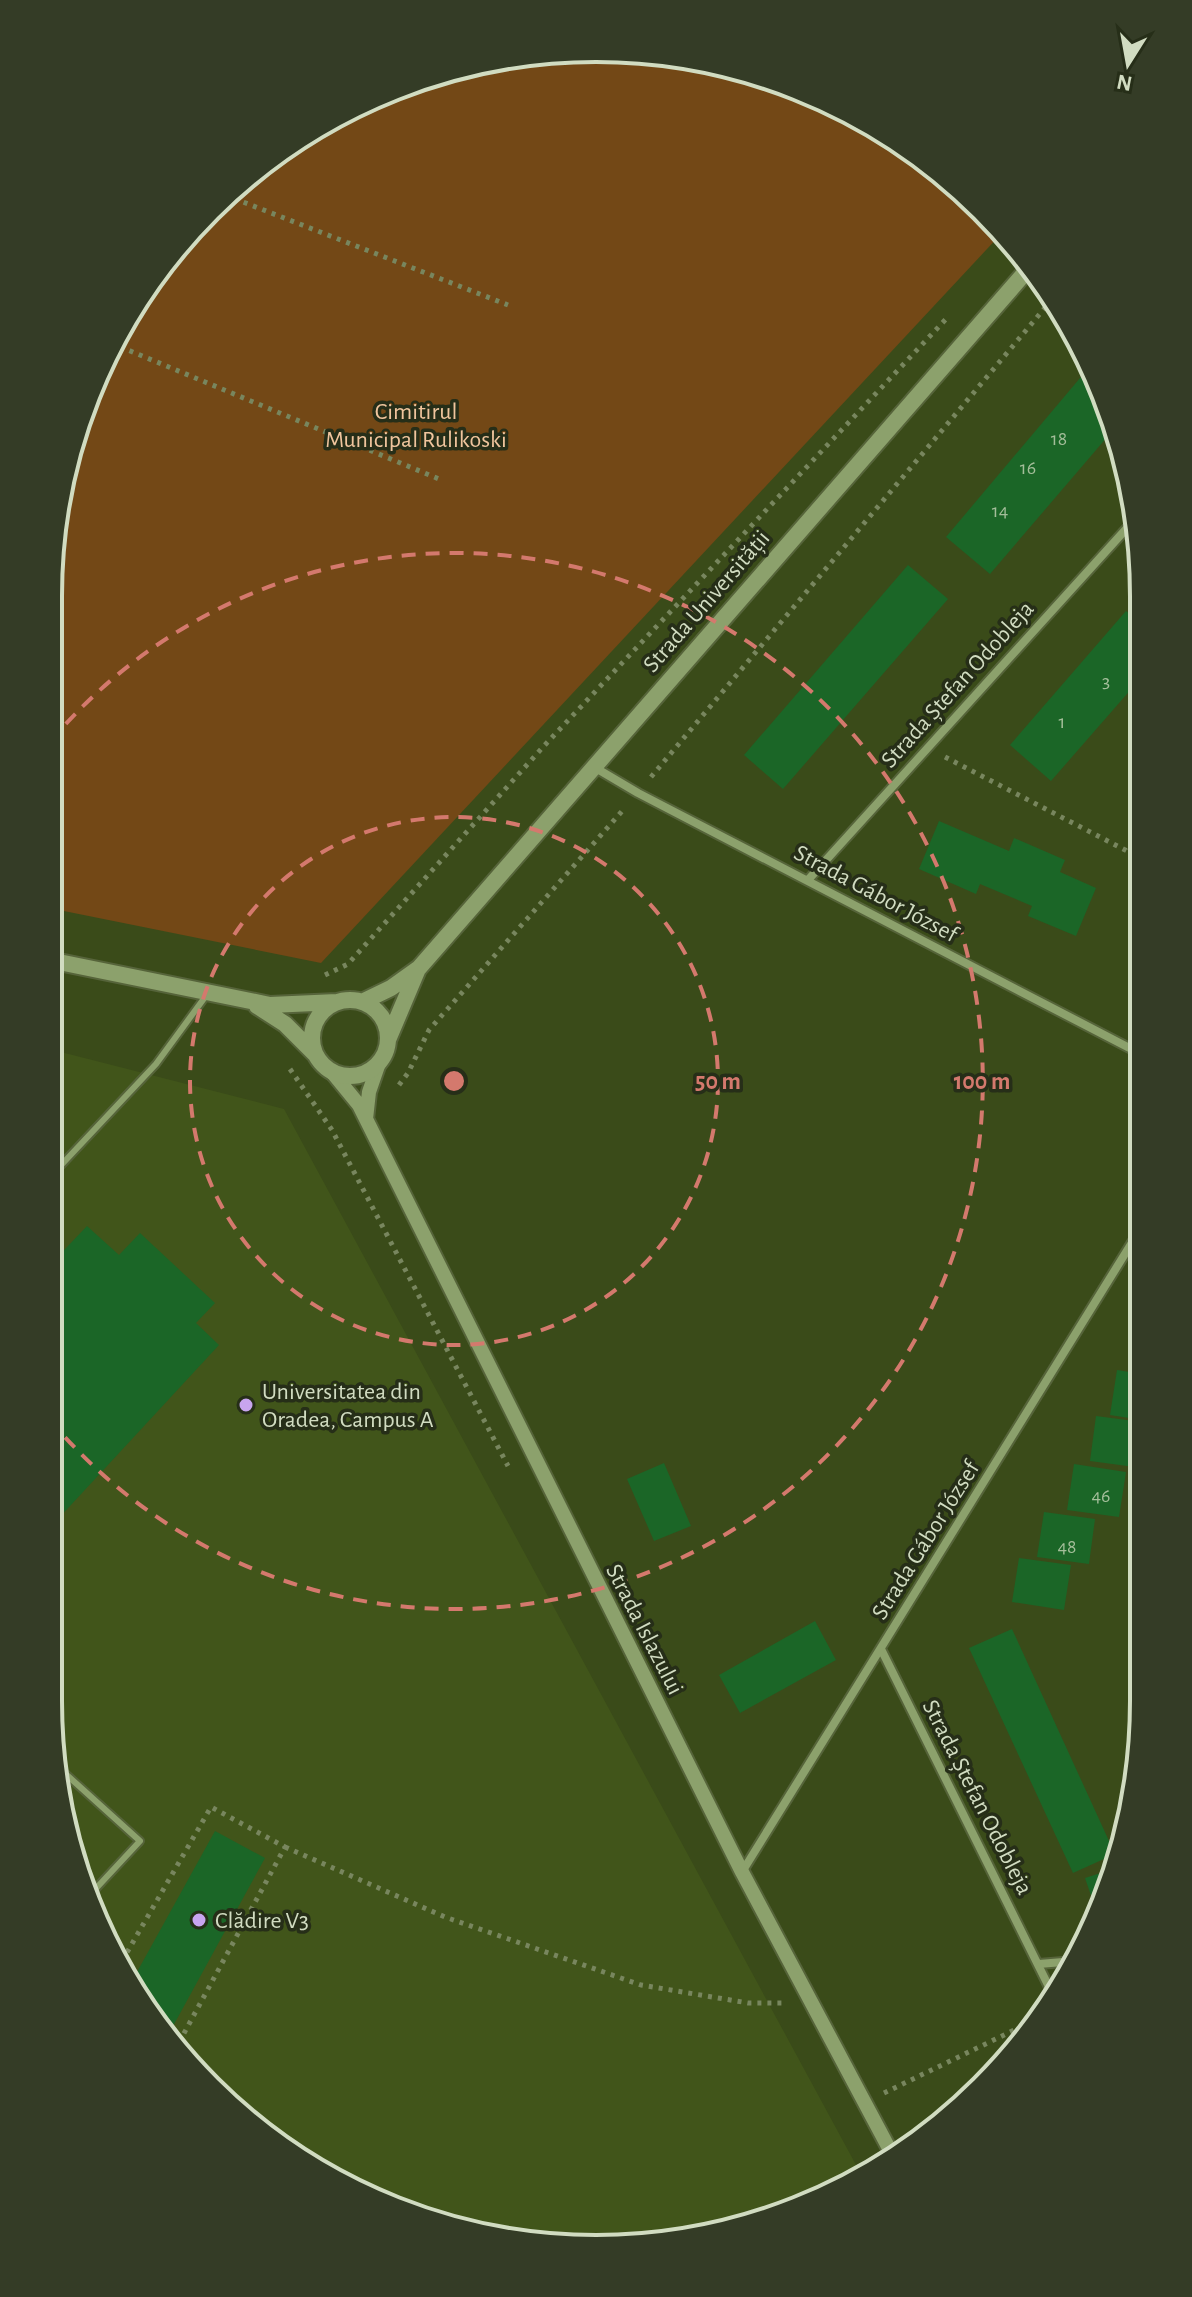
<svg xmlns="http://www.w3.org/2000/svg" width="1192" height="2297" viewBox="0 0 1192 2297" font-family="'Alegreya Sans',sans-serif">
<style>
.built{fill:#41551a}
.green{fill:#734816}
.building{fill:#1b6627}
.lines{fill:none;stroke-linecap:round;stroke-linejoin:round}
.service-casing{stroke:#56643a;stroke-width:10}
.minor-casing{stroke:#56643a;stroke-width:12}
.tertiary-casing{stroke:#56643a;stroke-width:18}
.secondary-casing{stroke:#56643a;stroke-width:20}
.path{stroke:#78865e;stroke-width:5;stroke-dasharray:4 6;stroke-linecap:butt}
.service{stroke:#8ca16c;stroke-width:6}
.minor{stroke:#8ca16c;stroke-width:8}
.tertiary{stroke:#8ca16c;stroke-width:14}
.secondary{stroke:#8ca16c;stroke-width:16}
.ring{fill:none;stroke:#d4796d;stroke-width:4;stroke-dasharray:14 10}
.poi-dot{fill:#c8a5ef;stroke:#262e18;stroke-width:3}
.labels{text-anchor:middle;stroke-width:7;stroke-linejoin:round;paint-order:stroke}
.number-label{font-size:20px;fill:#a4be9a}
.park-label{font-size:24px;fill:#f0c59d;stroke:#262e18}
.street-label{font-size:24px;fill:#d1dcc1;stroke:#262e18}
.poi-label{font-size:24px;fill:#d1dcc1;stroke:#262e18;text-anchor:start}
.rim{fill:none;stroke:#d1dcc1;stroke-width:4}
.centre{fill:#d4796d;stroke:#262e18;stroke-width:4}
.ring-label{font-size:24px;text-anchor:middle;font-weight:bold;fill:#d4796d;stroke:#262e18;stroke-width:7;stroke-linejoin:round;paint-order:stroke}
</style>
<rect width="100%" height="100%" fill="#3a4b19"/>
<!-- built -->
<path class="built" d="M49,1049L284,1109L862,2176L838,2193L737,2230L632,2248L455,2230L292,2157L162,2035L77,1878L48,1701Z"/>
<!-- green -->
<path class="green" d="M632,49L738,67L839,105L958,184L1001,234L321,963L49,908V561L67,455L105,353L162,262L235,184L322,121L420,77L525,53Z"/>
<!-- building -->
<path class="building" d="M1091,365L1102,387L1114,429L990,574L946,537Z
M908,565L948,599L783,789L744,755Z
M1126,611L1140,622V679L1051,781L1010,745Z
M939,821L1009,851L1014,838L1065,860L1060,872L1096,888L1076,936L1028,916L1032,906L980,884L976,894L919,869Z
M87,1226L119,1255L140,1233L215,1303L196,1323L219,1345L58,1519L48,1510V1267Z
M1135,1320L1142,1321V1367L1128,1365Z
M1117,1370L1142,1374V1420L1110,1415Z
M1096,1416L1142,1422V1468L1090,1461Z
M664,1463L691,1526L654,1541L627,1479Z
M1074,1464L1126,1472L1119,1517L1067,1510Z
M1044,1512L1095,1519L1089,1564L1037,1557Z
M1019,1558L1071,1565L1064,1610L1012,1602Z
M815,1621L836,1660L740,1713L719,1675Z
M1012,1629L1115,1854L1073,1873L969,1648Z
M215,1831L265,1858L166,2039L132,1981Z
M1116,1868L1098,1916L1085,1878Z"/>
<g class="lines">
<!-- service casing -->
<g class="service-casing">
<path id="service" d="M49,1178L156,1064L208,993
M59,1768L140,1841L88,1897"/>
</g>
<!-- minor casing -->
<g class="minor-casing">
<path id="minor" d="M594,767L638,793L1141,1054
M808,880L1137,517
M881,1649L1052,1993
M742,1872L1141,1228
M1039,1964L1075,1961"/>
</g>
<!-- tertiary casing -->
<g class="tertiary-casing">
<path id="tertiary" d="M332,1072L359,1105L742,1872L892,2154
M366,1119L369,1092L379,1063"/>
</g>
<!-- secondary casing -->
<g class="secondary-casing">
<path id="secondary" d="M49,960L270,1005L337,1002
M312 1038a38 38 0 1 1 76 0a38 38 0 1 1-76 0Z
M362,1002L391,988L419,968L1030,267
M257,1006L285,1024L315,1054
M388,1040L418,969"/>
</g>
<!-- path -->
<path class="path" d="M225,195L508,305
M111,343L439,479
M945,757L1129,852L1140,855
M651,777L1054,297
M1129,851L1140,840
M325,975L348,964L543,747L947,318
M290,1069L332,1130L508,1466
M399,1085L408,1073L429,1030L624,809
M285,1847L445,1917L641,1985L748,2003H784
M122,1961L211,1807L285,1847L176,2048
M884,2093L1031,2022"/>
<!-- service -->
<use href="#service" class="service"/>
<!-- minor -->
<use href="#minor" class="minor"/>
<!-- tertiary -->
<use href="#tertiary" class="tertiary"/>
<!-- secondary -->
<use href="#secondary" class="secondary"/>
</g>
<!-- distance rings -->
<g class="ring">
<circle cx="454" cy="1081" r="264"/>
<path d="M50 742A528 528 0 1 1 50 1420"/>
</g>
<!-- markers -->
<g class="poi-dot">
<circle cx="246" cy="1405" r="8"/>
<circle cx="199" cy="1920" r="8"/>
</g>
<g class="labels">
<!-- number labels -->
<g class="number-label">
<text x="1059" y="445">18</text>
<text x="1028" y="474">16</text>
<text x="1000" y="517">14</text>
<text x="1106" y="687">3</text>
<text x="1062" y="728">1</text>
<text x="1101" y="1502">46</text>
<text x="1067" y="1553">48</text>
</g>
<!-- park labels -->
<g class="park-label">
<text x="416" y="419">Cimitirul<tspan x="416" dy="28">Municipal Rulikoski</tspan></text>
</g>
<!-- street labels -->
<g class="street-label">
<text transform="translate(706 601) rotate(-49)" y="8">Strada Universității</text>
<text transform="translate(957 684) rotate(-48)" y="8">Strada Ștefan Odobleja</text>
<text transform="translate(876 893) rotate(28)" y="8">Strada Gábor József</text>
<text transform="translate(925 1540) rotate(-58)" y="8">Strada Gábor József</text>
<text transform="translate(645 1629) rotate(63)" y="8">Strada Islazului</text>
<text transform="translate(978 1797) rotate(63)" y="8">Strada Ștefan Odobleja</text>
</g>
<!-- poi labels -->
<g class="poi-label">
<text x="262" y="1399">Universitatea din<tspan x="262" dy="28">Oradea, Campus A</tspan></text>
<text x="215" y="1928">Clădire V3</text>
</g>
</g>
<!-- crop -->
<path d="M0 0H1192V2297H0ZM596 62H596A534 534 0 0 1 1130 596V1701A534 534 0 0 1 596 2235H596A534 534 0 0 1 62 1701V596A534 534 0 0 1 596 62Z" fill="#343c26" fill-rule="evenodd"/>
<path class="rim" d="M596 62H596A534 534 0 0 1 1130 596V1701A534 534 0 0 1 596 2235H596A534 534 0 0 1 62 1701V596A534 534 0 0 1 596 62Z"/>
<circle cx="454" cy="1081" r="12" class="centre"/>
<g class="ring-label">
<text x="718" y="1089">50 m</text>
<text x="982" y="1089">100 m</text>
</g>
<!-- north arrow -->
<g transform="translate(1128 64) rotate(191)" stroke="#262e18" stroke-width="6" paint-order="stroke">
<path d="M0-6L14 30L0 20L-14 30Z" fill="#d1dcc1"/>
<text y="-12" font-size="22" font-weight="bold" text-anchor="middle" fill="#d1dcc1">N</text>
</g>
</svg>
